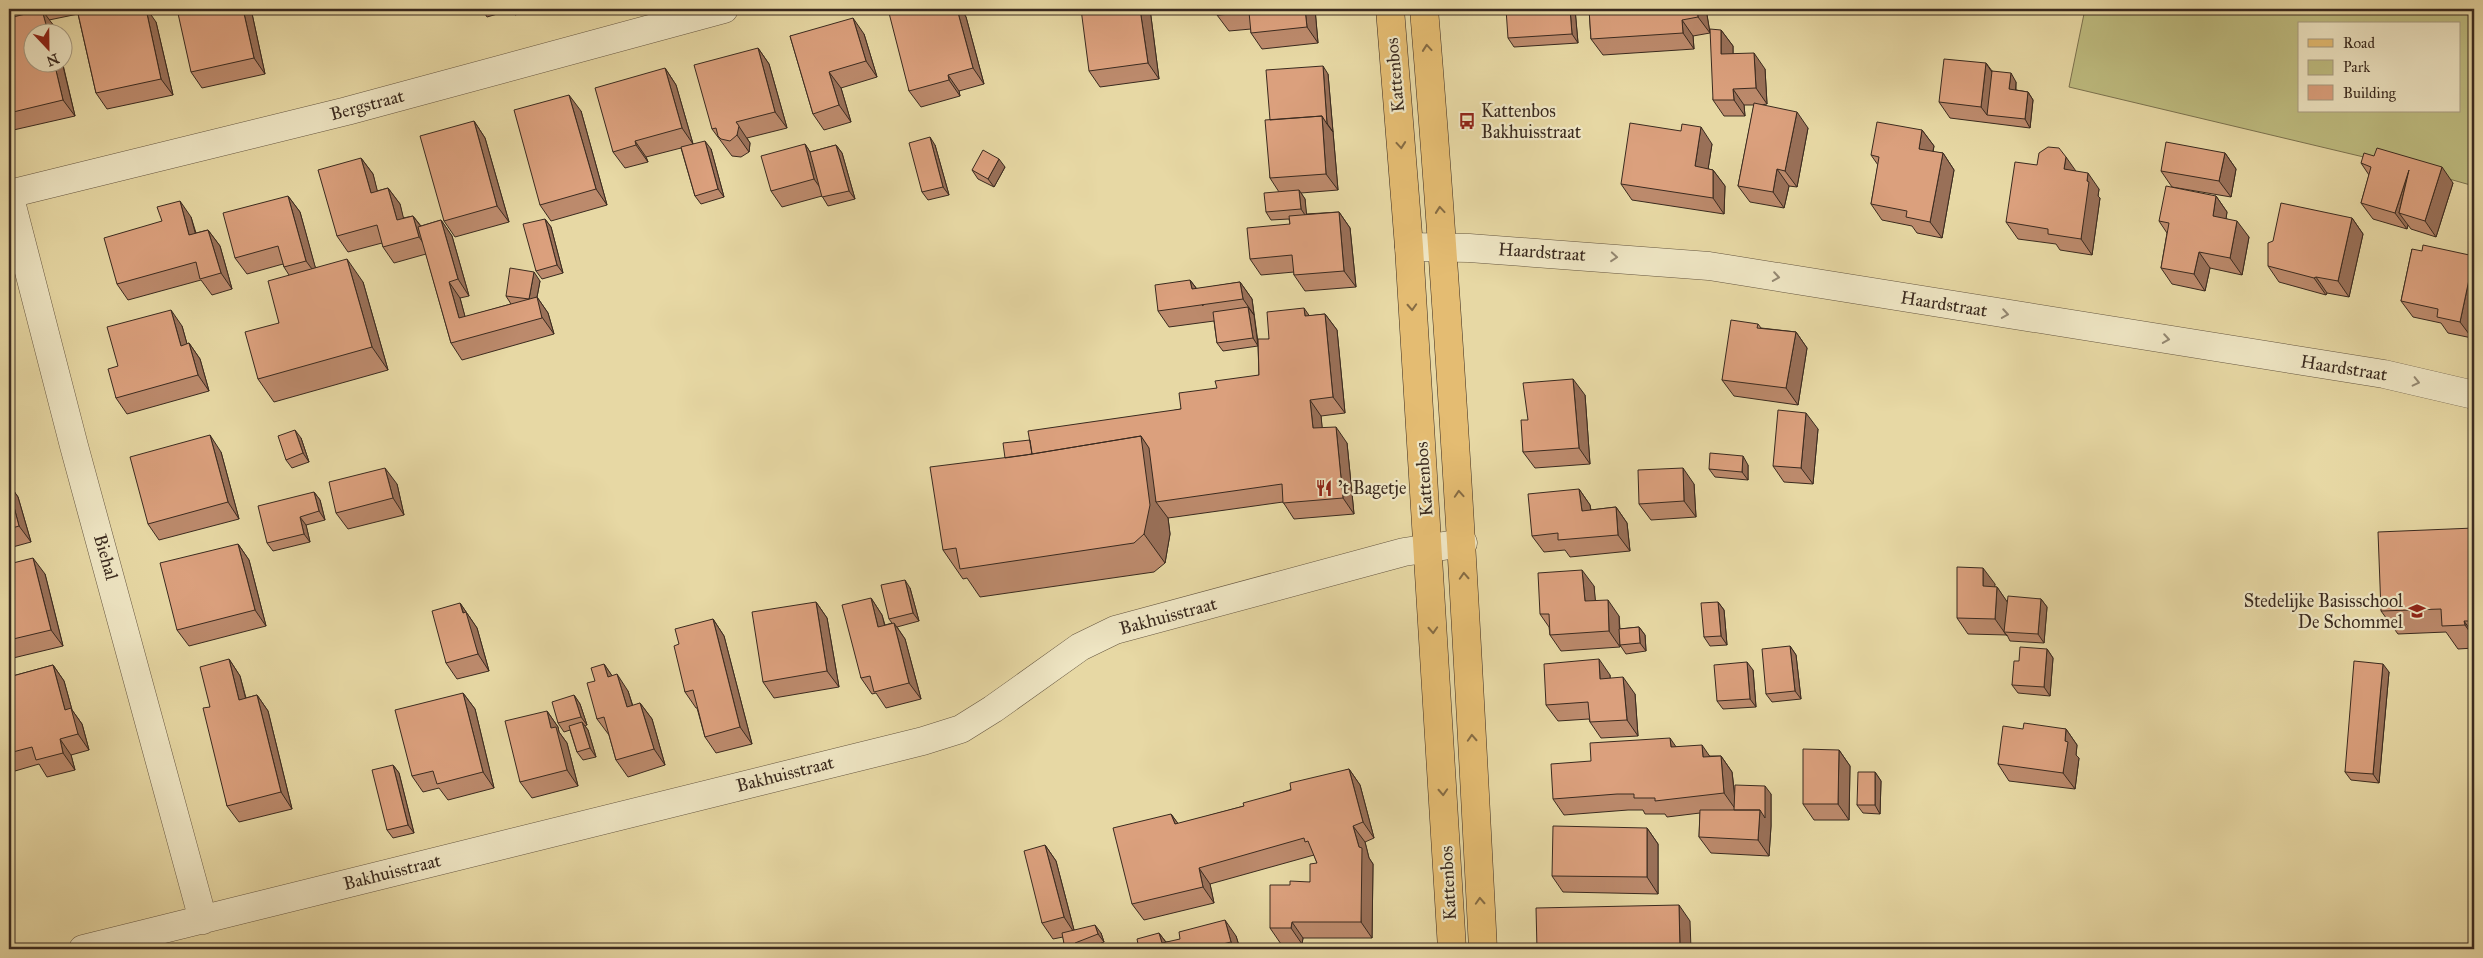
<svg xmlns="http://www.w3.org/2000/svg" width="2483" height="958" viewBox="0 0 2483 958" font-family="'IM FELL Great Primer',serif">
<style>
.green{fill:#bebc80;stroke:#7c7350;fill-rule:evenodd}
.lines{fill:none;stroke-linecap:round;stroke-linejoin:round}
.minor-casing{stroke:#655640;stroke-width:29}
.major-casing{stroke:#3a2a1f;stroke-width:29}
.minor{stroke:#efe6c4;stroke-width:28}
.major{stroke:#e4bc72;stroke-width:28}
.wall{fill:#bc8a6c;stroke:#3a2a1f}
.shaded-wall{fill:#997058;stroke:#3a2a1f}
.building{fill:#dba07d;stroke:#3a2a1f}
.oneway{stroke:#866c44}
.oneway2{stroke:#948872}
.labels{text-anchor:middle;stroke-width:4.5;stroke-linejoin:round;paint-order:stroke}
.street-label{font-size:18px;fill:#3a2a1f;stroke:#efe6c4}
.poi-label{font-size:18px;fill:#3a2a1f;stroke:#efe6c4;text-anchor:start}
</style>
<rect width="100%" height="100%" fill="#e7d8a4"/>
<filter id="stains"><feTurbulence type="fractalNoise" baseFrequency=".004" numOctaves="4"/><feColorMatrix values="0 0 0 0 .2 0 0 0 0 .09 0 0 0 0 .02 0 0 0 .5 -.17"/></filter>
<radialGradient id="worn" r=".72"><stop offset=".6" stop-color="#630" stop-opacity="0"/><stop offset="1" stop-color="#630" stop-opacity=".3"/></radialGradient>
<!-- green -->
<path class="green" d="M2085,9H2474V186L2410,168L2069,87ZM2299,24H2459V111H2299Z"/>
<g class="lines">
<!-- minor casing -->
<g class="minor-casing">
<path id="minor" d="M9,194L74,446L203,920
M9,194L347,111L724,9
M1409,247L1469,248L1709,266L2384,374L2474,395
M83,949L923,741L961,729L993,709L1080,647L1115,630L1404,552L1463,543"/>
</g>
<!-- major casing -->
<g class="major-casing">
<path id="major" d="M1390,9L1409,247L1452,949
M1424,9C1450,322 1467,635 1483,949"/>
</g>
<!-- minor -->
<use href="#minor" class="minor"/>
<!-- major -->
<use href="#major" class="major"/>
</g>
<!-- wall -->
<path class="wall" d="M42,9H128L156,22L173,95L107,109L96,93L78,14L49,20L54,26L75,116L9,131V18L42,10Z
M251,9L265,74L202,88L191,72Z
M482,9H531V10L515,15L511,10L487,17Z
M904,9H961L966,17L984,84L959,91L960,96L921,107L909,91Z
M1150,9L1159,79L1100,87L1089,71Z
M1315,9L1318,43L1262,49L1251,33V29L1229,31L1217,15Z
M1575,9L1578,43L1514,47L1508,38Z
M1589,9H1706L1710,33L1693,36L1694,49L1603,55L1591,39Z
M1721,30L1733,46V54L1765,69L1767,104L1761,105L1808,128L1797,187L1789,186L1784,208L1750,202L1738,186L1754,105H1744L1745,116H1724L1713,100Z
M864,34L877,77L841,88L851,122L824,130L813,114L790,36Z
M758,48L769,64L787,128L747,138L750,143L749,152L741,157L732,156L729,152L712,129Z
M1986,63L1992,71L2016,82V90L2028,92L2033,100L2030,128L1950,118L1939,102Z
M665,68L676,85L693,144L711,149L724,197L701,204L695,196L681,148L646,157L648,162L625,168L613,152Z
M1328,74L1338,190L1301,193L1305,199L1306,214L1339,212L1350,228L1356,287L1305,291L1294,275V272L1261,275L1250,259L1290,224L1289,219L1271,220L1266,212L1279,192L1270,178V120Z
M581,111L607,205L551,221L540,205Z
M474,121L485,138L509,222L455,237L444,221Z
M1922,130L1934,146L1933,152L1943,153L1954,170L1942,238L1917,233L1912,226L1882,220L1871,204L1878,165L1871,155Z
M1681,131L1712,144L1708,169L1713,170L1725,186L1724,214L1632,200L1621,184Z
M805,144L810,152L836,145L842,153L855,199L828,206L822,196L782,207L771,191Z
M935,145L949,195L928,200L922,192Z
M2225,153L2236,169L2231,197L2172,187L2161,171Z
M361,158L373,174L377,191L388,188L400,204L403,218L413,216L421,226L441,220L452,236L469,296L460,298L465,317L511,304L506,296L540,281L537,297L548,313L554,334L462,360L451,343L426,254L394,263L383,247L382,243L348,252L337,236Z
M2361,163L2453,183L2436,237L2411,229L2408,225L2407,229L2373,219L2361,203L2369,175Z
M1005,167L994,187L978,179L972,170Z
M2075,171L2099,189L2098,196L2100,198L2092,255L2060,250L2056,244L2018,239L2006,222Z
M288,196L300,212L315,267L363,282L388,370L274,402L258,379L279,323L289,275L284,267L283,264L247,274L235,258Z
M2216,196L2227,212L2226,218L2249,237L2242,275L2210,268L2205,291L2172,284L2161,268L2167,233L2159,221Z
M191,217L196,233L208,230L220,246L232,289L212,295L201,280L128,300L117,284Z
M2352,218L2363,234L2349,297L2327,293L2326,295L2279,282L2268,266Z
M545,219L551,227L563,273L542,279L536,271Z
M2412,249L2472,338L2448,333L2441,323L2413,317L2401,301Z
M1190,280L1197,289L1240,282L1252,299L1258,342L1269,339L1309,316L1325,314L1337,330L1345,413L1321,416L1322,428L1347,443L1354,514L1294,519L1283,502L1168,518L1170,534L1165,563L1154,572L980,597L967,578L963,579L943,550L1005,458L1030,440L1181,409L1217,388L1259,375L1258,346L1223,351L1217,343L1214,321L1169,327L1158,311Z
M1758,324L1761,328L1796,332L1807,348L1798,405L1734,396L1722,380Z
M182,326L187,344L189,343L200,359L209,391L127,414L116,398L118,366Z
M1585,395L1590,464L1535,468L1523,452L1528,420Z
M1818,429L1813,484L1784,482L1773,466Z
M301,438L309,462L292,468L286,460Z
M221,452L239,519L159,540L148,524Z
M1748,465V480L1715,477L1709,469Z
M9,484L18,497L31,542L9,548Z
M397,484L404,515L348,529L336,513Z
M1694,484L1696,517L1651,520L1639,504Z
M1579,489L1590,505L1591,510L1616,507L1627,523L1630,551L1570,557L1565,550L1544,552L1532,536Z
M314,492L320,500L325,520L306,525L310,542L273,551L267,543Z
M2474,528V648L2458,649L2446,632L2398,634L2381,611Z
M238,544L249,560L266,626L189,646L177,630Z
M9,564L45,574L63,646L9,659Z
M1995,584L1994,587H1997L2007,602L2041,599L2047,607L2044,643L2010,641L2007,635L1968,634L1957,618Z
M1594,586L1595,600L1619,616L1620,629L1639,627L1645,635L1646,651L1626,654L1620,645V641V647L1561,651L1550,635L1549,627L1540,614Z
M910,588L919,621L897,627L905,639L921,699L886,708L876,693L872,694L861,678L871,598L882,615L885,625L892,623L889,619Z
M816,602L827,618L839,687L774,698L763,682Z
M1718,602L1724,610L1727,645L1710,646L1704,637Z
M460,603L477,628L489,671L457,679L446,663Z
M713,619L724,636L752,744L716,753L705,737L697,708H696L685,692L679,644Z
M1790,646L1796,655L1801,699L1772,702L1766,694Z
M2047,649L2053,658L2050,696L2018,693L2012,685L2019,661Z
M229,659L240,676L246,698L257,695L268,711L292,809L239,822L227,806L210,707Z
M604,664L612,676L628,691L633,706L640,703L652,719L665,765L628,777L616,760L609,735L597,719L595,681Z
M53,665L64,681L72,710L82,724L89,750L71,755L75,770L47,777L39,764L15,771L9,761V677Z
M1753,670L1756,707L1723,709L1717,701Z
M2389,672L2379,783L2351,780L2345,772Z
M1610,675V678L1635,694L1638,736L1601,738L1590,722L1589,719L1558,721L1546,705Z
M463,693L475,709L494,788L448,800L439,788L423,792L412,776Z
M574,695L580,704L587,725L585,726L588,730L596,757L583,760L577,752L570,730L564,732L558,723Z
M547,711L558,727L559,732L567,743L578,786L532,798L520,782Z
M2023,729H2066L2077,745L2076,755L2079,758L2075,789L2009,781L1998,764Z
M1676,747L1710,756H1721L1732,772L1735,796L1771,794V826L1769,856L1711,853L1699,837L1700,813L1667,817L1665,814H1645L1643,810H1628L1564,815L1553,799L1591,761Z
M1839,750L1850,766L1849,820H1814L1803,804Z
M393,765L399,773L414,833L393,838L387,830Z
M1349,769L1360,785L1374,838L1365,842L1369,858L1373,864L1372,938H1303L1302,944H1281L1270,928L1310,882L1317,863L1314,855L1210,884L1214,903L1144,920L1132,904L1171,814L1178,824L1244,806Z
M1875,772L1881,781L1880,814L1863,813L1857,805Z
M1647,828L1658,844V894L1563,892L1552,876Z
M1045,845L1056,861L1074,930L1101,933L1104,942L1087,949H1065L1063,937L1053,939L1042,923Z
M1159,933L1166,942L1236,936L1240,949H1139Z"/>
<!-- shaded-wall -->
<path class="shaded-wall" d="M146,9H147L156,22L173,95L161,79Z
M243,9H251L265,74L254,58Z
M957,9H961L966,17L984,84L973,68Z
M1140,9H1150L1159,79L1148,63Z
M1305,9H1315L1318,43L1307,27Z
M1570,9H1575L1578,43L1572,34Z
M1697,9H1706L1710,33L1698,17Z
M42,10L54,26L55,32H48Z
M853,18L864,34L877,77L866,61Z
M1682,20L1693,36L1694,49L1683,33Z
M1721,30L1733,46V70L1721,54Z
M758,48L769,64L787,128L775,112Z
M1754,53L1765,69L1767,104L1756,88Z
M54,62H62L75,116L63,100Z
M1986,63L1997,80L1987,115L1981,107Z
M1323,66L1328,74L1333,132L1327,124Z
M665,68L676,85L693,144L682,128Z
M829,72L841,88L851,122L839,105Z
M2011,73L2016,82L2015,98L2009,89Z
M948,75L959,91L960,96L949,80Z
M1733,89L1744,105L1745,116L1734,100Z
M2028,92L2033,100L2030,128L2025,119Z
M569,95L581,111L607,205L596,189Z
M1797,112L1808,128L1797,187L1785,171Z
M1322,116L1333,132L1338,190L1326,174Z
M474,121L485,138L509,222L497,206Z
M736,122L750,143L749,152L737,135Z
M1701,127L1712,144L1706,182L1695,166Z
M1922,130L1934,146L1930,165L1919,149Z
M930,137L935,145L949,195L943,187Z
M635,141L646,157L648,162L636,145Z
M705,141L711,149L724,197L718,189Z
M805,144L816,161L826,196L814,179Z
M836,145L842,153L855,199L849,191Z
M1943,153L1954,170L1942,238L1930,222Z
M2225,153L2236,169L2231,197L2219,181Z
M2066,157L2078,174L2064,169Z
M361,158L373,174L382,209L371,193Z
M999,159L1005,167L994,187L988,179Z
M2442,167L2453,183L2436,237L2425,221Z
M1777,169L1789,186L1784,208L1773,192Z
M1713,170L1725,186L1724,214L1713,198Z
M2409,170L2399,213L2408,225L2407,229L2395,213Z
M2088,173L2099,189L2098,196L2100,198L2092,255L2081,239Z
M388,188L400,204L408,236L397,220Z
M1299,190L1305,199L1307,218L1301,209Z
M288,196L300,212L318,277L306,261Z
M2216,196L2227,212L2224,232L2213,216Z
M180,201L191,217L200,251L189,235Z
M1339,212L1350,228L1356,287L1344,271Z
M413,216L425,232L430,253L419,237Z
M2352,218L2363,234L2349,297L2338,281Z
M545,219L551,227L563,273L557,265Z
M441,220L452,236L469,296L458,279Z
M2237,221L2249,237L2242,275L2230,258Z
M208,230L220,246L232,289L221,273Z
M2199,252L2210,268L2205,291L2194,274Z
M2474,257V326L2472,338L2460,322Z
M347,259L363,282L388,370L372,347Z
M534,272L540,281L537,297L548,313L554,334L529,299Z
M2316,277L2327,293L2326,295L2314,278Z
M1190,280L1202,296L1203,306L1192,289Z
M449,282L460,298L470,335L459,318Z
M1240,282L1252,299L1254,315L1243,299Z
M1248,307L1254,315L1258,346L1253,338Z
M1304,308L1315,324L1305,316Z
M171,310L182,326L192,362L181,346Z
M1325,314L1337,330L1345,413L1333,397Z
M1796,332L1807,348L1798,405L1786,388Z
M189,343L200,359L209,391L198,375Z
M1573,379L1585,395L1590,464L1579,448Z
M1310,400L1321,416L1324,445L1313,428Z
M1806,413L1818,429L1813,484L1801,468Z
M1336,427L1347,443L1354,514L1343,498Z
M295,430L301,438L309,462L303,453Z
M210,435L221,452L239,519L228,502Z
M1141,436L1161,464L1156,502L1168,518L1170,534L1165,563L1144,534Z
M1743,456L1748,465V480L1742,472Z
M385,468L397,484L404,515L393,498Z
M1683,468L1694,484L1696,517L1684,501Z
M9,484L18,497L31,542L19,526L9,488Z
M1579,489L1590,505L1593,527L1582,511Z
M314,492L320,500L325,520L319,511Z
M1616,507L1627,523L1630,551L1618,535Z
M300,517L306,525L310,542L304,534Z
M238,544L249,560L266,626L255,610Z
M33,558L45,574L63,646L51,630Z
M1983,568L1995,584L1994,602L1983,586Z
M1582,570L1594,586L1597,617L1585,601Z
M905,580L910,588L919,621L913,613Z
M1997,587L2008,603L2004,632L2007,636L1995,619Z
M871,598L882,615L889,643L878,627Z
M2041,599L2047,607L2044,643L2038,634Z
M1608,600L1619,616L1620,647L1609,631Z
M816,602L827,618L839,687L827,671Z
M1718,602L1724,610L1727,645L1721,636Z
M460,603L477,628L489,671L478,654Z
M713,619L724,636L752,744L740,727Z
M2464,621L2474,635V638L2465,625Z
M894,623L905,639L921,699L909,683Z
M1639,627L1645,635L1646,651L1640,643Z
M1790,646L1796,655L1801,699L1795,691Z
M2047,649L2053,658L2050,696L2044,687Z
M229,659L240,676L250,716L239,700Z
M1599,659L1610,675L1611,695L1600,679Z
M1747,662L1753,670L1756,707L1750,699Z
M604,664L615,680L608,677Z
M2383,664L2389,672L2379,783L2373,774Z
M53,665L64,681L72,710L82,724L89,750L78,734L65,710Z
M617,674L628,691L638,724L627,707Z
M1623,677L1635,694L1638,736L1627,720Z
M463,693L475,709L494,788L483,772Z
M257,695L268,711L292,809L281,792Z
M574,695L580,704L587,725L581,717Z
M640,703L652,719L665,765L654,749Z
M547,711L558,727L559,732L567,743L578,786L567,770L551,728Z
M582,722L588,730L596,757L590,748Z
M2066,729L2077,745L2076,755L2079,758L2075,789L2063,773Z
M1670,738L1681,754L1671,747Z
M60,739L71,755L75,770L63,753Z
M1702,745L1713,761L1703,757Z
M1839,750L1850,766L1849,820L1838,804Z
M1721,756L1732,772L1736,810L1724,793Z
M393,765L399,773L414,833L408,825Z
M1349,769L1360,785L1374,838L1363,822Z
M1875,772L1881,781L1880,814L1875,805Z
M1765,786L1771,794V826L1769,856L1758,840L1760,810Z
M1171,814L1183,830L1175,824Z
M1353,826L1365,842L1369,858L1373,864L1372,938L1361,922L1359,847Z
M1647,828L1658,844V894L1647,877Z
M1045,845L1056,861L1075,934L1064,917Z
M1199,868L1210,884L1214,903L1203,887Z
M1679,905L1690,921L1691,949H1680Z
M1225,920L1236,936L1240,949H1236L1231,942Z
M1292,922L1303,938L1302,944L1291,928Z
M1095,925L1101,933L1104,942L1098,934Z
M1159,933L1171,949L1162,943Z"/>
<!-- building -->
<path class="building" d="M42,9H57L44,12L42,10L43,12Z
M77,9H122V11L131,9H146L161,79L96,93Z
M177,9H243L254,58L191,72Z
M904,9H957L973,68L948,75L949,80L909,91L889,13Z
M1081,9H1140L1148,63L1089,71Z
M1217,9H1305L1307,27L1251,33L1249,12L1217,15Z
M1506,9H1570L1572,34L1508,38Z
M1589,9H1697L1698,17L1682,20L1683,33L1591,39Z
M42,10L48,32H32V62H54L63,100L9,113V18Z
M853,18L866,61L829,72L839,105L813,114L790,36Z
M1710,29L1721,30V54L1754,53L1756,88L1733,89L1734,100H1713Z
M758,48L775,112L736,122L739,126L737,135L730,141L721,139L718,136L716,128L712,129L694,65Z
M1944,59L1986,63L1981,107L1939,102Z
M1323,66L1327,124L1322,116L1270,120L1266,70Z
M665,68L682,128L635,141L636,145L613,152L595,88Z
M1992,71L2011,73L2009,89L2028,92L2025,119L1987,115Z
M569,95L596,189L540,205L514,110Z
M1754,103L1797,112L1785,171L1777,169L1773,192L1738,186Z
M1322,116L1326,174L1270,178L1265,120Z
M474,121L497,206L444,221L420,136Z
M1877,122L1922,130L1919,149L1943,153L1930,222L1906,217L1907,211L1871,204L1879,157L1871,155Z
M1630,123L1681,131L1682,124L1701,127L1695,166L1713,170V198L1621,184Z
M930,137L943,187L922,192L909,143Z
M705,141L718,189L695,196L681,147Z
M2166,142L2225,153L2219,181L2161,171Z
M805,144L814,179L771,191L761,156Z
M836,145L849,191L822,197L810,152Z
M2048,147L2059,148L2066,157L2064,169L2088,173L2087,181L2089,182L2081,239L2048,234V229L2006,222L2015,162L2037,165L2039,153Z
M2377,148L2442,167L2425,221L2399,213L2409,170L2395,213L2361,203L2371,167L2361,163L2364,153L2374,156Z
M983,150L999,159L988,179L972,170Z
M361,158L371,193L388,188L397,220L413,216L419,237L383,247L377,225L337,236L318,170Z
M2166,186L2216,196L2213,216L2237,221L2230,258L2199,252L2194,274L2161,268L2169,223L2159,221Z
M1299,190L1301,209L1266,212L1264,193Z
M288,196L306,261L284,267L278,246L235,258L223,213Z
M180,201L189,235L208,230L221,273L200,279L196,262L117,284L104,238L162,221L157,207Z
M2281,203L2352,218L2338,281L2316,277L2314,278L2268,266V243L2273,241Z
M1339,212L1344,271L1294,275L1292,255L1250,259L1247,228L1290,224L1289,216Z
M545,219L557,265L536,271L523,224Z
M441,220L458,279L449,282L459,318L537,297L542,318L451,343L418,227Z
M2423,245L2474,256L2460,322L2437,317L2438,309L2401,301L2412,249L2422,251Z
M347,259L372,347L258,379L245,332L279,323L268,281Z
M510,268L534,272L529,299L506,296Z
M1190,280L1192,289L1240,282L1243,299L1158,311L1155,285Z
M1248,307L1253,338L1217,343L1213,312Z
M1304,308L1305,316L1325,314L1333,397L1310,400L1313,428L1336,427L1343,498L1283,503L1282,484L1156,502L1149,448L1141,436L1032,454L1028,431L1181,409L1179,393L1217,388L1215,381L1259,375L1258,339H1269L1267,312Z
M171,310L181,346L189,343L198,375L116,398L108,369L118,366L107,327Z
M1731,320L1758,324L1757,328L1796,332L1786,388L1722,380Z
M1573,379L1579,448L1523,452L1521,420H1528L1523,383Z
M1778,410L1806,413L1801,468L1773,466Z
M295,430L303,453L286,460L278,436Z
M210,435L228,502L148,524L130,457Z
M1141,436L1150,505L1144,534L1134,543L960,569L956,548L943,550L930,467L1026,455Z
M1030,440L1032,454L1005,458L1003,443Z
M1710,453L1743,456L1742,472L1709,469Z
M385,468L393,498L336,513L329,482Z
M1683,468L1684,501L1639,504L1638,470Z
M9,488L19,526L9,529Z
M1579,489L1582,511L1616,507L1618,535L1558,540V533L1532,536L1528,494Z
M314,492L319,511L300,517L304,534L267,543L258,506Z
M2474,528V621H2464L2465,625L2442,626L2441,609L2381,611L2378,532Z
M238,544L255,610L177,630L160,563Z
M33,558L51,630L9,640V564Z
M1957,567L1983,568V586L1997,587L1995,619L1957,618Z
M1582,570L1585,601L1608,600L1609,631L1550,635L1549,614H1540L1538,573Z
M905,580L913,613L889,619L881,585Z
M2008,596L2041,599L2038,634L2004,632Z
M871,598L878,627L894,623L909,683L874,692L870,676L861,678L842,605Z
M816,602L827,671L763,682L752,612Z
M1718,602L1721,636L1704,637L1701,603Z
M460,603L463,613L466,612L478,654L446,663L432,611Z
M713,619L740,727L705,737L693,690L685,692L674,646L679,644L675,629Z
M1639,627L1640,643L1620,645L1619,629Z
M1790,646L1795,691L1766,694L1762,649Z
M2020,647L2047,649L2044,687L2012,685L2014,661H2019Z
M229,659L239,700L257,695L281,792L227,806L203,708L210,707L200,667Z
M1599,659L1600,679L1623,677L1627,720L1590,722L1588,702L1546,705L1544,664Z
M2354,661L2383,664L2373,774L2345,772Z
M1747,662L1750,699L1717,701L1714,665Z
M604,664L608,677L617,674L627,707L640,703L654,749L616,760L604,717L597,719L587,683L595,681L591,668Z
M53,665L65,710L71,708L78,734L60,739L63,753L36,760L32,747L9,753V677Z
M463,693L483,772L437,784L433,771L412,776L395,710Z
M574,695L581,717L558,723L552,702Z
M547,711L551,728L556,727L567,770L520,782L505,721Z
M582,722L590,748L577,752L569,726Z
M2024,723L2066,729L2065,741L2068,742L2063,773L1998,764L2003,726L2023,729Z
M1670,738L1671,747L1702,745L1703,757L1721,756L1724,793L1655,801V798H1634V794H1617L1553,799L1551,764L1591,761L1590,743Z
M1803,749L1839,750L1838,804H1803Z
M393,765L408,825L387,830L372,770Z
M1349,769L1363,822L1353,826L1359,847L1362,848L1361,922H1292L1291,928H1270V885H1290V881L1310,882V864L1317,863L1308,841L1305,842L1304,838L1199,868L1203,887L1132,904L1113,828L1171,814L1175,824L1244,806L1243,803L1291,790L1290,783Z
M1858,772H1875V805H1857Z
M1735,785L1765,786V818L1760,810H1734Z
M1700,810H1760L1758,840L1699,837Z
M1553,826L1647,828V877L1552,876Z
M1045,845L1064,917L1042,923L1024,851Z
M1679,905L1680,949H1537L1536,908Z
M1225,920L1231,942L1202,949H1139L1137,939L1159,933L1162,943L1180,939L1179,932Z
M1095,925L1098,934L1075,943L1076,949H1065L1062,933Z
M1356,945L1357,949H1273V948Z"/>
<!-- one-way arrows -->
<defs><path id="oneway-chevron" d="M-2-3.5L2.5 0L-2 3.5" fill="none" stroke-width="1.6" stroke-linecap="round" stroke-linejoin="round" transform="scale(1.25)"/></defs>
<g class="oneway">
<use href="#oneway-chevron" transform="translate(1427 48) rotate(-95)"/>
<use href="#oneway-chevron" transform="translate(1401 145) rotate(85)"/>
<use href="#oneway-chevron" transform="translate(1440 210) rotate(-95)"/>
<use href="#oneway-chevron" transform="translate(1412 307) rotate(87)"/>
<use href="#oneway-chevron" transform="translate(1459 494) rotate(-94)"/>
<use href="#oneway-chevron" transform="translate(1464 576) rotate(-93)"/>
<use href="#oneway-chevron" transform="translate(1433 630) rotate(87)"/>
<use href="#oneway-chevron" transform="translate(1472 738) rotate(-93)"/>
<use href="#oneway-chevron" transform="translate(1443 792) rotate(87)"/>
<use href="#oneway-chevron" transform="translate(1480 901) rotate(-93)"/>
</g>
<g class="oneway2">
<use href="#oneway-chevron" transform="translate(1614 257) rotate(5)"/>
<use href="#oneway-chevron" transform="translate(1776 277) rotate(9)"/>
<use href="#oneway-chevron" transform="translate(2005 314) rotate(9)"/>
<use href="#oneway-chevron" transform="translate(2166 339) rotate(9)"/>
<use href="#oneway-chevron" transform="translate(2416 382) rotate(13)"/>
</g>
<!-- icons -->
<defs>
<g id="bus-bare" transform="scale(1.35)"><path d="M-5-6H5V4H4V6H2V4H-2V6H-4V4H-5ZM-3.5-4V0h7V-4ZM-3.5 1.2v1.5H-2V1.2ZM2 1.2v1.5H3.5V1.2Z" fill="#8f2418" stroke="#efe6c4" stroke-width="2.5" paint-order="stroke"/></g>
<g id="restaurant-bare" transform="scale(1.35)"><path d="M-5-6h1v4h1v-4h1v4h1v-4h1v5L-1.5 .5V6h-2V.5L-5-1ZM5-6V6H3V1.5H1.5Q1.5-4 5-6Z" fill="#8f2418" stroke="#efe6c4" stroke-width="2.5" paint-order="stroke"/></g>
<g id="school-bare" transform="scale(1.35)"><path d="M0-5L7-2L0 1L-7-2ZM-4 1L0 2.5L4 1V4Q0 6-4 4Z" fill="#8f2418" stroke="#efe6c4" stroke-width="2.5" paint-order="stroke"/></g>
</defs>
<g fill-rule="evenodd">
<use href="#bus-bare" x="1467" y="121"/>
<use href="#restaurant-bare" x="1324" y="488"/>
<use href="#school-bare" x="2417" y="611"/>
</g>
<g class="labels">
<!-- street labels -->
<g class="street-label">
<text transform="translate(1395 75) rotate(-95)" y="6">Kattenbos</text>
<text transform="translate(367 105) rotate(-15)" y="6">Bergstraat</text>
<text transform="translate(1542 252) rotate(4)" y="6">Haardstraat</text>
<text transform="translate(1944 304) rotate(9)" y="6">Haardstraat</text>
<text transform="translate(2344 368) rotate(9)" y="6">Haardstraat</text>
<text transform="translate(1424 479) rotate(-94)" y="6">Kattenbos</text>
<text transform="translate(106 557) rotate(74)" y="6">Biehal</text>
<text transform="translate(1168 616) rotate(-15)" y="6">Bakhuisstraat</text>
<text transform="translate(785 774) rotate(-14)" y="6">Bakhuisstraat</text>
<text transform="translate(392 872) rotate(-14)" y="6">Bakhuisstraat</text>
<text transform="translate(1448 883) rotate(-93)" y="6">Kattenbos</text>
</g>
<!-- poi labels -->
<g class="poi-label">
<text x="1481" y="117">Kattenbos<tspan x="1481" dy="21">Bakhuisstraat</tspan></text>
<text x="1338" y="494">'t Bagetje</text>
<text x="2403" y="607" text-anchor="end">Stedelijke Basisschool<tspan x="2403" dy="21">De Schommel</tspan></text>
</g>
</g>
<!-- margin -->
<rect width="2483" height="958" fill="none" stroke="#e7d8a4" stroke-width="30"/>
<rect x="10" y="10" width="2463" height="938" fill="none" stroke="#3a2a1f" stroke-width="2.5"/>
<rect x="15" y="15" width="2453" height="928" fill="none" stroke="#3a2a1f"/>
<!-- legend -->
<rect x="2298" y="22" width="162" height="90" fill="#efe6c4" stroke="#a79b82"/>
<rect x="2308" y="39" width="25" height="8" fill="#e4bc72" stroke="#a79b82"/>
<text x="2343" y="48" font-size="15" fill="#3a2a1f">Road</text>
<rect x="2308" y="60" width="25" height="15" fill="#bebc80" stroke="#a79b82"/>
<text x="2343" y="72" font-size="15" fill="#3a2a1f">Park</text>
<rect x="2308" y="85" width="25" height="15" fill="#dba07d" stroke="#a79b82"/>
<text x="2343" y="98" font-size="15" fill="#3a2a1f">Building</text>
<!-- north arrow -->
<g transform="translate(48 48) rotate(158)"><circle r="24" fill="#efe6c4" stroke="#a79b82"/>
<path d="M0-4L9 19L0 12L-9 19Z" fill="#8f2418"/>
<text y="-8" font-size="14" font-weight="bold" text-anchor="middle" fill="#3a2a1f">N</text>
</g>
<rect width="100%" height="100%" filter="url(#stains)"/>
<rect width="100%" height="100%" fill="url(#worn)"/>
</svg>
